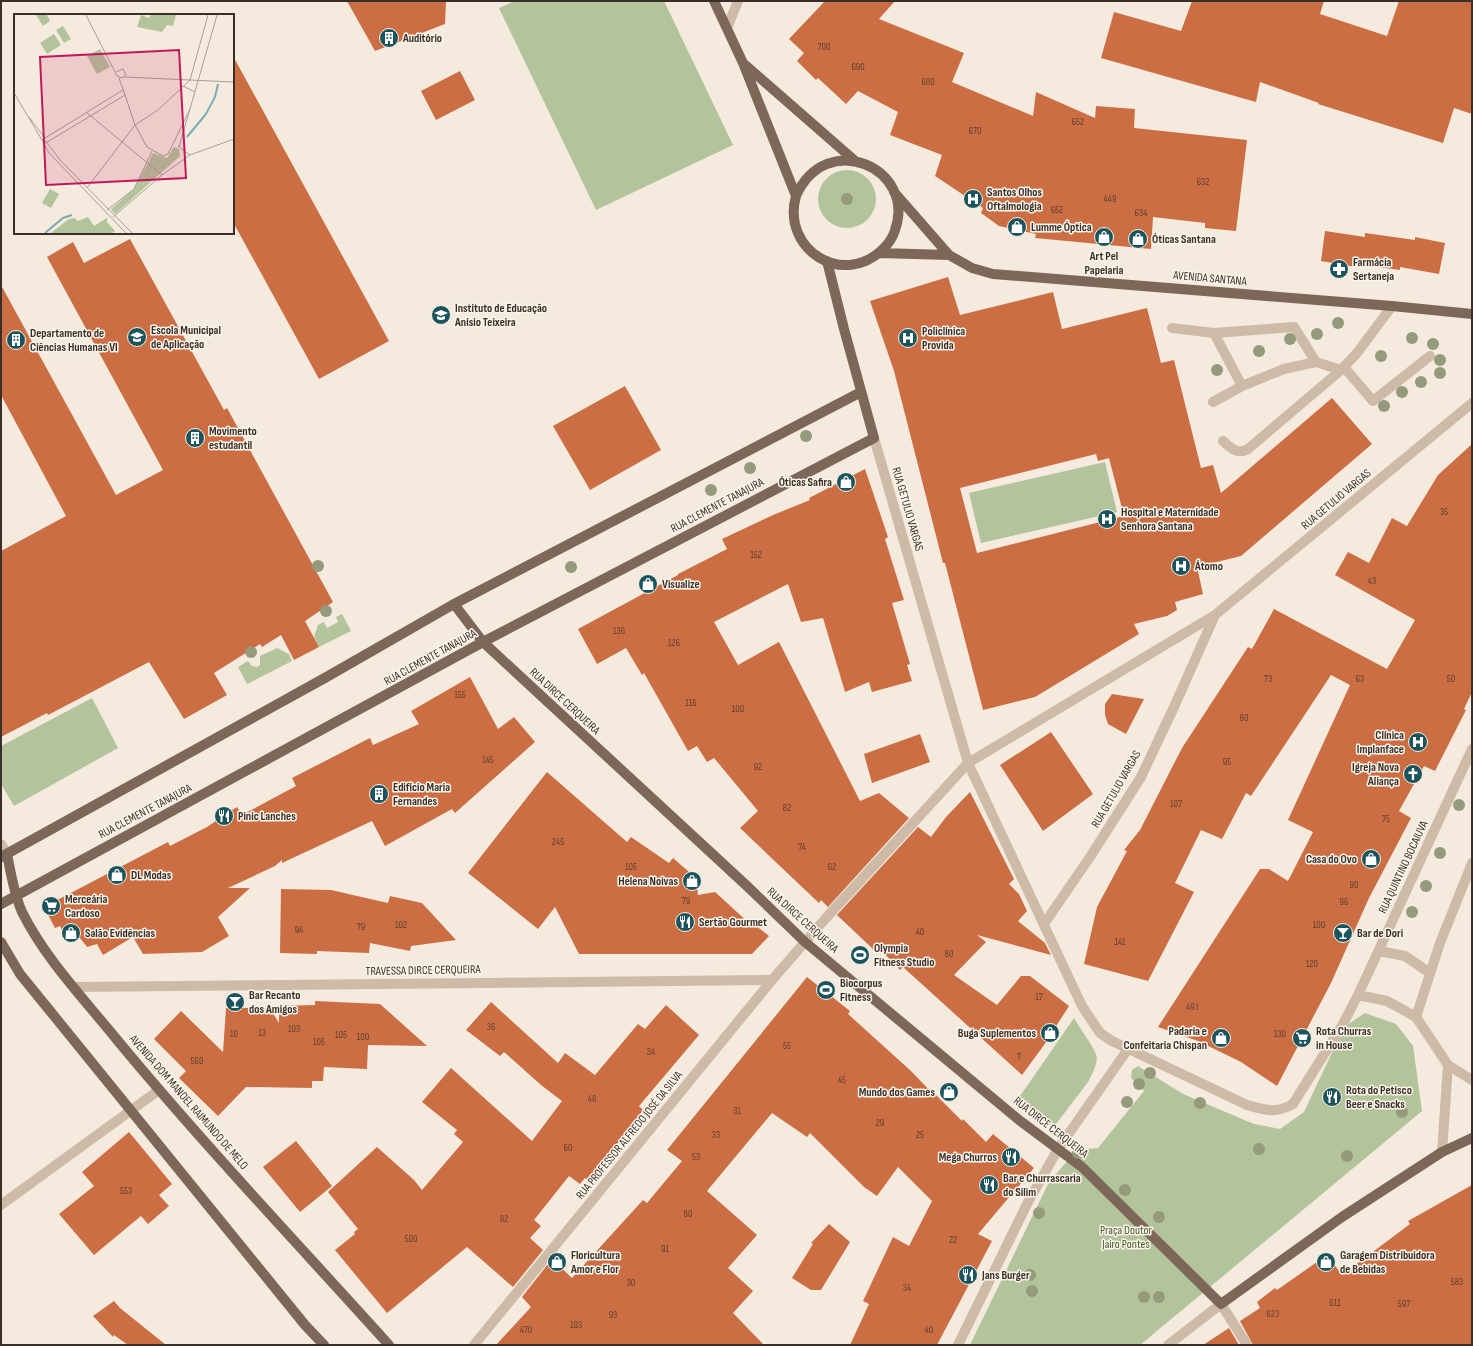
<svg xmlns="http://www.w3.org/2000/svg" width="1473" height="1346" viewBox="0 0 1473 1346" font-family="'Sofia Sans Condensed',sans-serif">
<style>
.green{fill:#b3c49c}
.building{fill:#cc6e43;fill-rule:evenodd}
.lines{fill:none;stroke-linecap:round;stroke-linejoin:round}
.minor{stroke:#cdbba8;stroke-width:10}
.major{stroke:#7c6759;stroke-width:10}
.tree{fill:#949a7b}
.labels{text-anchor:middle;stroke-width:3;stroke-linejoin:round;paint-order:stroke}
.number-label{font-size:10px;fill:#5e3f2f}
.poi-label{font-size:12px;font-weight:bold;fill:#392f28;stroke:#fbf4ea;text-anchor:start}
.street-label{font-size:12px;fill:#392f28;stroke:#fbf4ea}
.park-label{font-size:12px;fill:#45592b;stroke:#fbf4ea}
.inset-river{fill:none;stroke:#7aacb2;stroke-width:2}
.inset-road{fill:none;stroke:#a99f95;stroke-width:1}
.view{fill:#c2185b;fill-opacity:0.15;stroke:#c2185b;stroke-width:2}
.inset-edge{fill:none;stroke:#392f28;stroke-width:2}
</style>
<rect width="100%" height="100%" fill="#f4eadd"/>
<!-- green -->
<path class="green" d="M515,1H664L733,145L596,210L499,8Z
M818 199a29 29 0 1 1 58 0a29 29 0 1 1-58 0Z
M1105,462L1117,512L981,543L969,493Z
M342,614L351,631L319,647L314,637L318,625L324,622L327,628L338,622L336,617Z
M277,648L289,654L292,661L247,684L238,667L248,661L252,666L257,667L260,665V656Z
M92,698L118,748L14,806L1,784V746Z
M1365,1013L1396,1024L1413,1046L1422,1111L1140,1345H970L1049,1182L1077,1150L1098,1148L1144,1091L1131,1078L1132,1070L1138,1066L1183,1094L1254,1124L1280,1129L1304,1112L1344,1027Z
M1074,1018C1079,1027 1093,1046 1096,1054C1099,1063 1092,1074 1088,1082L1053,1128L1018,1099Z"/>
<!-- building -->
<path class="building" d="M347,1H446L445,24L375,51Z
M825,1H895L879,19L964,53L952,82L1033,116L1036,92L1095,118L1096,106L1135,109L1134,128L1247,140L1236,231L1205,228V223L1153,217L1151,249L1035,238L1036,234L999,226L981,213L983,208L935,176L942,155L890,135L898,112L858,91L846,104L818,78L816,80L797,61L804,53L789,39Z
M1192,1H1324L1320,14L1387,36L1399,1H1472V114L1454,108L1443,143L1318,104L1319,103L1260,82L1256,102L1101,58L1114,12L1181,31Z
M233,56L389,341L319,379L233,222Z
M460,71L475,100L436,120L421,91Z
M1325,231L1365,237V233L1415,240V237L1445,243L1439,274L1400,267V270L1356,264V267L1321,261Z
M130,239L224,410L227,408L333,602L305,621L319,647L294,660L281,635L262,647L260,644L214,673L227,695L184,719L149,662L48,715L47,713L1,737V551L66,516L1,395V285L116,495L163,470L47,257L73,242L84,263Z
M948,277L960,315L1053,292L1062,329L1147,308L1161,363L1174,360L1201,468L1213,465L1221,493L1332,398L1372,444L1241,556L1197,567L1203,594L1175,602L1177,610L1167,616L1134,624L1139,634L1035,697L983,710L945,563H943L894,371L870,301ZM1096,454L1098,461L1109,458L1124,516L977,553L960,488Z
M625,386L661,450L590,490L553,426Z
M1472,444V692L1464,709L1466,710L1435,771L1424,766L1399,811L1411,818L1369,898L1331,983L1277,1086L1241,1062L1198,1041L1158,1027L1260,869H1269L1288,881L1313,832L1288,820L1350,685L1331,675L1251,796L1246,793L1222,839L1201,830L1175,883L1194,892L1148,981L1084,964L1097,907L1127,851L1124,850L1140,830L1182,748L1248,647L1252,649L1274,609L1387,669L1415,620L1335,575L1348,552L1369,563L1392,518L1407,526L1438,475Z
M865,469L888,537L885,539L904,600L892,603L910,664L907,665L912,681L872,692L869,682L845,692L823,618L801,622L788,584L714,622L738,665L779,642L860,801L879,793L909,818L828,907L821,900L819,903L801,886L740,828L758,811L714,758L707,762L697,746L688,751L644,673L642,675L626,648L597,664L578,629L678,575V574L727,549L722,539L773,515L810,500L809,498Z
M470,677L498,729L514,717L535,742L455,813L452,809L385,846L372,821L282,863V860L275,866L228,888H250L218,917L229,936L202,952L143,954L133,937L103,955L97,944L87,947L80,938L68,941L60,926L55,928L44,907L168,842L170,846L207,827L237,807L242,815L296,786L292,778L370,738L373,745L419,724L411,711Z
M1112,694L1144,699L1126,734L1108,724L1105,715V704Z
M1051,732L1093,794L1043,831L1000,765Z
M920,734L930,762L872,783L864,754Z
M547,772L627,842L631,837L669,863L673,858L696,878L698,895L715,892L749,923L751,922L769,936L752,954H579L555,907L538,929L468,873Z
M970,792L1014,879L1009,884L1019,894L1027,911L1018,921L1045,943L1051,955L977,935L986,942L954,975L997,1005L1021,976H1030L1069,1006L1044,1045L1022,1075L903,967L900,970L878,947L874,950L837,915L918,827L931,837L946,817Z
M281,889L331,890L388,903L390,896L422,903L456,940L411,946L410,951L370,943L369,953L317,951V954L280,953Z
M807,977L850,1011L848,1014L911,1071L935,1096L936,1095L962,1121L963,1119L986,1142L993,1134L1034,1168L978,1234L992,1241L937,1345H850L869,1304L863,1301L893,1237L909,1246L932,1201L898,1167L877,1196L864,1187L810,1133L807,1137L772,1113L707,1191L757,1235L728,1268L753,1291L733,1313L764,1345H496L531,1307L522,1297L552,1259L572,1278L643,1200L647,1203L682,1161L667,1150Z
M315,1001L380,1004L427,1046L368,1045L367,1069L324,1067L323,1081H312V1088L246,1087L218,1116L179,1078L186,1071L154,1039L181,1011L223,1052L226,1008H270L279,1023V1006L315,1005Z
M491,1002L558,1063L565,1053L595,1075L638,1024L645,1029L666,1005L699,1035L639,1106L643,1110L589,1181L585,1178L580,1184L569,1176L534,1220L541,1226L530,1238L543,1250L513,1287L467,1247L387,1313L335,1250L355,1234L354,1232L358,1229L328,1192L377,1147L414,1180L422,1190L463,1142L454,1134L457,1130L422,1102L451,1068L532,1141L562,1101L541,1085L504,1052L500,1056L466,1030Z
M129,1132L172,1184L159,1195L169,1206L148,1224L141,1216L94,1255L59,1214L94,1186L82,1172Z
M296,1141L332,1186L300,1212L263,1167Z
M1472,1185V1345H1253L1240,1321L1260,1308L1257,1302L1275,1288L1277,1290L1327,1255L1342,1275L1410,1224L1408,1221Z
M829,1224L850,1242L821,1290H811L792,1278L813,1244L811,1243Z
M114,1301L120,1308L166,1345H128L114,1335L113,1337L93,1316Z
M1229,1328L1239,1345H1203Z"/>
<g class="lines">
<!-- minor -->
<path class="minor" d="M727,28L738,1
M1172,328L1214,333
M1344,367L1373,401L1430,356
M1242,386L1214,333L1294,327L1316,362
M1213,402L1242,386L1284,369L1316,362L1341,370
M874,438L968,763L1082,1006L1100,1033L1112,1041L1247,1105C1265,1110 1276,1114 1293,1104L1343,1024L1358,995L1472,749
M1223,441C1231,448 1237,455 1248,449L1341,370L1357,353L1392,306
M1,844L7,854
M1044,924L1090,857L1141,777L1174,707L1215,615
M1379,951L1405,956L1430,973
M74,987L772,980
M1358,995L1387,1001L1416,1017L1448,1065L1472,1080
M1416,1017L1440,943L1472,863
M1442,1152L1448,1065
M1,1205L159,1090
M474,1345L772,980L826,918L968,763L1215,615L1472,403
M958,1345L1028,1202L1058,1149L1128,1049
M1168,1345L1221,1304L1247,1345"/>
<!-- major -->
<path class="major" d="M714,1L743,63L796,196C781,250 844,289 884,248C889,243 893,237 895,230C917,168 826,128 796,196
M744,64L854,160
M894,192L949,255L972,268L993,274L1392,306L1472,314
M879,253L949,255
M454,604L483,642L747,886L805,942L1019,1120L1082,1167L1221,1304L1342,1217L1442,1152L1472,1138
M7,854C11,874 14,894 22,912C46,960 85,1000 118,1041C205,1146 298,1244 389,1345
M1,857L323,679L454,604L861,392
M1,904L483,642L874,438L844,329L827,261
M1,942L20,974L46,1006L305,1325L324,1345"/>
</g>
<!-- trees -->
<g class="tree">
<circle cx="847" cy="199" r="6"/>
<circle cx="1338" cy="323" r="6"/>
<circle cx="1317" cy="334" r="6"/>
<circle cx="1412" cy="338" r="6"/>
<circle cx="1290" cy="339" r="6"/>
<circle cx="1433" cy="344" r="6"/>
<circle cx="1259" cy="351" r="6"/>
<circle cx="1381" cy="356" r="6"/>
<circle cx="1440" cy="360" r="6"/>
<circle cx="1217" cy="370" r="6"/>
<circle cx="1440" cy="373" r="6"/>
<circle cx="1421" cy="382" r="6"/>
<circle cx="1402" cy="392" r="6"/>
<circle cx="1384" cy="406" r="6"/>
<circle cx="806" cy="436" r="6"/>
<circle cx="750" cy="468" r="6"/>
<circle cx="711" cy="490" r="6"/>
<circle cx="318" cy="566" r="6"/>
<circle cx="571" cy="567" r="6"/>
<circle cx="326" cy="611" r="6"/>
<circle cx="251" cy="652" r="6"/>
<circle cx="1459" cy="805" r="6"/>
<circle cx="1440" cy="853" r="6"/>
<circle cx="1426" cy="886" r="6"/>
<circle cx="1412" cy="912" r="6"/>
<circle cx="1150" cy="1073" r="6"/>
<circle cx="1139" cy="1084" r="6"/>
<circle cx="1127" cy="1102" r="6"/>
<circle cx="1200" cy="1103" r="6"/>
<circle cx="1402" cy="1112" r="6"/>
<circle cx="1259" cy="1149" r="6"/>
<circle cx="1078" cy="1153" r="6"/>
<circle cx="1347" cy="1156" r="6"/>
<circle cx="1125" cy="1190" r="6"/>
<circle cx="1039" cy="1213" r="6"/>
<circle cx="1159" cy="1217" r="6"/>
<circle cx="1030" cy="1275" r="6"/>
<circle cx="1032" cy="1291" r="6"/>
<circle cx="1144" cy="1297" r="6"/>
<circle cx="1159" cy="1297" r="6"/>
</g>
<!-- icons -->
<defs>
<g id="building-disc" transform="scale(1)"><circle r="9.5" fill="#1c545d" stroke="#fbf4ea"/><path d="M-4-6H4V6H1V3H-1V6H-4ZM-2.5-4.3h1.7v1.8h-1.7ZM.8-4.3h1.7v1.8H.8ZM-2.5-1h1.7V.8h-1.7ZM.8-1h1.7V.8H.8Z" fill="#fff"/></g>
<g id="hospital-disc" transform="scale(1)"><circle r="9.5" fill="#1c545d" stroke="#fbf4ea"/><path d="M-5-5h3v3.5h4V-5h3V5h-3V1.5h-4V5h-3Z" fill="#fff"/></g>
<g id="shop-disc" transform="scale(1)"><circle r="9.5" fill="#1c545d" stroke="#fbf4ea"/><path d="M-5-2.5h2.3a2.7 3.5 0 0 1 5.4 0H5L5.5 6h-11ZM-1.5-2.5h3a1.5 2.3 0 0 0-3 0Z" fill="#fff"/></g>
<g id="pharmacy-disc" transform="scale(1)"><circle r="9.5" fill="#1c545d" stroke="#fbf4ea"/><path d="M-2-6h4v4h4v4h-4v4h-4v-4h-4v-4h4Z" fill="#fff"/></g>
<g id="school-disc" transform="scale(1)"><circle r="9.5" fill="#1c545d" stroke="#fbf4ea"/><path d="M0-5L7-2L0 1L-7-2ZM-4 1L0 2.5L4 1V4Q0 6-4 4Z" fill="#fff"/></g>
<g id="church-disc" transform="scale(1)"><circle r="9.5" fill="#1c545d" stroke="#fbf4ea"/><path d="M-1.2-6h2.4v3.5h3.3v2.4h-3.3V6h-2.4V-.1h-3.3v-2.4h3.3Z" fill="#fff"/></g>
<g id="restaurant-disc" transform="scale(1)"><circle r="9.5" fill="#1c545d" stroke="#fbf4ea"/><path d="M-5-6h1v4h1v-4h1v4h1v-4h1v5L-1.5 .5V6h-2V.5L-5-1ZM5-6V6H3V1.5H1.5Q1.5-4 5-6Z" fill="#fff"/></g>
<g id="supermarket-disc" transform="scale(1)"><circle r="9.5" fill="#1c545d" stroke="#fbf4ea"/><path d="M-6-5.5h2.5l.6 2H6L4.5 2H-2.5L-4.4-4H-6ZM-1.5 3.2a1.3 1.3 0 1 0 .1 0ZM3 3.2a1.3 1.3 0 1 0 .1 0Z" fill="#fff"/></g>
<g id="bar-disc" transform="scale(1)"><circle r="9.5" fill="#1c545d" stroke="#fbf4ea"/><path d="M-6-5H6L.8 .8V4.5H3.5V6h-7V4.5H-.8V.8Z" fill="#fff"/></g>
<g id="stadium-disc" transform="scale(1)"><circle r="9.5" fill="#1c545d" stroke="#fbf4ea"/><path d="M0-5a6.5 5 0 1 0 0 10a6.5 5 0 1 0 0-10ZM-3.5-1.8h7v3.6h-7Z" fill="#fff"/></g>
</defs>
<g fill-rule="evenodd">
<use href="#building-disc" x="389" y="38"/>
<use href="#hospital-disc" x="973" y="199"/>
<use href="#shop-disc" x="1017" y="227"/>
<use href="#shop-disc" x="1104" y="237"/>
<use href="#shop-disc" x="1138" y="239"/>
<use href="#pharmacy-disc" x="1339" y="269"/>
<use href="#school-disc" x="441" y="315"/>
<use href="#school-disc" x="137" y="337"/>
<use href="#hospital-disc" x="908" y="338"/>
<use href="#building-disc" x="16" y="340"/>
<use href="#building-disc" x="195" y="438"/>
<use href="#shop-disc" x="846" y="482"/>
<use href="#hospital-disc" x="1107" y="519"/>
<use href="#hospital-disc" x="1181" y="566"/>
<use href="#shop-disc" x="648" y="584"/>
<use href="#hospital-disc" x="1418" y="742"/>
<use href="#church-disc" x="1413" y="774"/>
<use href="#building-disc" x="379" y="794"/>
<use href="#restaurant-disc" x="224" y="816"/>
<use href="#shop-disc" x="1371" y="859"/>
<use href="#shop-disc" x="117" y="875"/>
<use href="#shop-disc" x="692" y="881"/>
<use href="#supermarket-disc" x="51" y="906"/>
<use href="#restaurant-disc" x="685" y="922"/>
<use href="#shop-disc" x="71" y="933"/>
<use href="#bar-disc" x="1343" y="933"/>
<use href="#stadium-disc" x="860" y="955"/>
<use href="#stadium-disc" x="826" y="990"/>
<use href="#bar-disc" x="235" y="1002"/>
<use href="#shop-disc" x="1050" y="1033"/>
<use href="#shop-disc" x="1221" y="1038"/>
<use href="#supermarket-disc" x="1302" y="1038"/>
<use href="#shop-disc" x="949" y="1092"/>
<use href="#restaurant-disc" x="1332" y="1097"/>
<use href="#restaurant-disc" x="1011" y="1157"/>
<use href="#restaurant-disc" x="989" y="1185"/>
<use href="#shop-disc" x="557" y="1262"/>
<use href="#shop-disc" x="1326" y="1262"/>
<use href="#restaurant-disc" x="968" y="1275"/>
</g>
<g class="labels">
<!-- number labels -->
<g class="number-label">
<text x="824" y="50">700</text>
<text x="858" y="70">690</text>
<text x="928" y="85">680</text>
<text x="1078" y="125">652</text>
<text x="975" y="134">670</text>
<text x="1203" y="185">632</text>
<text x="1110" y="202">449</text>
<text x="1057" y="213">652</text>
<text x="1141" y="216">634</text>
<text x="1444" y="515">35</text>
<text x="756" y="558">152</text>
<text x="1372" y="584">43</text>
<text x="619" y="634">136</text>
<text x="674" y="646">126</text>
<text x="1268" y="682">73</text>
<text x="1360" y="682">63</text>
<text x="1451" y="682">50</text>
<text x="460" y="698">155</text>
<text x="691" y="706">116</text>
<text x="738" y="712">100</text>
<text x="1244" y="721">80</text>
<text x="488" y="763">145</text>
<text x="1227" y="765">95</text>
<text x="758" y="770">92</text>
<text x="1176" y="807">107</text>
<text x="787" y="811">82</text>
<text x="1386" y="822">75</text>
<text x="558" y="845">245</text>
<text x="802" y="850">74</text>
<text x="631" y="870">105</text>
<text x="832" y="870">62</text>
<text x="1354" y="888">90</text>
<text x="686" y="904">79</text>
<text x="1344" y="905">96</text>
<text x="401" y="928">102</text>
<text x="1319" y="928">100</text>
<text x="361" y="930">79</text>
<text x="299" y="933">94</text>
<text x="920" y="935">40</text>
<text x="1120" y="945">141</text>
<text x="949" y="957">80</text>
<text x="1312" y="967">120</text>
<text x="1039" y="1000">17</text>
<text x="1192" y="1010">49 l</text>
<text x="491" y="1030">36</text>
<text x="294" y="1032">103</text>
<text x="262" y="1036">13</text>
<text x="234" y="1037">10</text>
<text x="1280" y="1037">130</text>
<text x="341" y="1038">105</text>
<text x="363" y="1040">100</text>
<text x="319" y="1045">105</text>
<text x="787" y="1049">55</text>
<text x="651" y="1055">34</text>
<text x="1019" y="1060">7</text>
<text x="197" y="1064">560</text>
<text x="842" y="1083">45</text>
<text x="592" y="1102">48</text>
<text x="737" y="1114">31</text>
<text x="880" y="1126">29</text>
<text x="716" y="1138">33</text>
<text x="920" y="1138">25</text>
<text x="568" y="1151">60</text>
<text x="696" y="1160">53</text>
<text x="126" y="1194">553</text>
<text x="688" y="1217">80</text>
<text x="504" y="1222">82</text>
<text x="411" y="1242">500</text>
<text x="953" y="1243">22</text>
<text x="665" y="1252">91</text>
<text x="1457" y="1285">583</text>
<text x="631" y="1286">30</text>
<text x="907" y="1291">34</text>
<text x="1335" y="1306">611</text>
<text x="1404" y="1307">597</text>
<text x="1273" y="1317">623</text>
<text x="613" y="1318">93</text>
<text x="576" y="1328">103</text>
<text x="526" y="1333">470</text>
<text x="929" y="1333">40</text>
</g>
<!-- poi labels -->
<g class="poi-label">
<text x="403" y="42">Auditório</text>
<text x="987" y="196">Santos Olhos<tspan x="987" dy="14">Oftalmologia</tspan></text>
<text x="1031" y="231">Lumme Óptica</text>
<text x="1152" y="243">Óticas Santana</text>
<text x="1104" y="260" text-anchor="middle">Art Pel<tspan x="1104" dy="14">Papelaria</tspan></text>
<text x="1353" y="266">Farmácia<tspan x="1353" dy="14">Sertaneja</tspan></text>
<text x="455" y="312">Instituto de Educação<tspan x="455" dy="14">Anísio Teixeira</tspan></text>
<text x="151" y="334">Escola Municipal<tspan x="151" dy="14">de Aplicação</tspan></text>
<text x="922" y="335">Policlínica<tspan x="922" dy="14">Provida</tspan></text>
<text x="30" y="337">Departamento de<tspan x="30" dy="14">Ciências Humanas VI</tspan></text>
<text x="209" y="435">Movimento<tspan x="209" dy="14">estudantil</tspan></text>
<text x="832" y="486" text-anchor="end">Óticas Safira</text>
<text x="1121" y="516">Hospital e Maternidade<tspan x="1121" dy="14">Senhora Santana</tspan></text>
<text x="1195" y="570">Átomo</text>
<text x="662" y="588">Visualize</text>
<text x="1404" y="739" text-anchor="end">Clínica<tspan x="1404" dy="14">Implanface</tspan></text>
<text x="1399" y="771" text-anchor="end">Igreja Nova<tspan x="1399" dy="14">Aliança</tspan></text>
<text x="393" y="791">Edifício Maria<tspan x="393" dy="14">Fernandes</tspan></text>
<text x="238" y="820">Pinic Lanches</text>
<text x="1357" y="863" text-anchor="end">Casa do Ovo</text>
<text x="131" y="879">DL Modas</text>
<text x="678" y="885" text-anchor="end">Helena Noivas</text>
<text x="65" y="903">Merceária<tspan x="65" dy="14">Cardoso</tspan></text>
<text x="699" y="926">Sertão Gourmet</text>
<text x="85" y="937">Salão Evidências</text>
<text x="1357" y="937">Bar de Dori</text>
<text x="874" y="952">Olympia<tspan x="874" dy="14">Fitness Studio</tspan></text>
<text x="840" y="987">Biocorpus<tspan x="840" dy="14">Fitness</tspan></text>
<text x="249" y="999">Bar Recanto<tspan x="249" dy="14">dos Amigos</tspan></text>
<text x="1207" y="1035" text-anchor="end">Padaria e<tspan x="1207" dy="14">Confeitaria Chispan</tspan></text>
<text x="1316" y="1035">Rota Churras<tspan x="1316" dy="14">in House</tspan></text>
<text x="1036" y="1037" text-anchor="end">Buga Suplementos</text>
<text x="1346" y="1094">Rota do Petisco<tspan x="1346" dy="14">Beer e Snacks</tspan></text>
<text x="935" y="1096" text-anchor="end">Mundo dos Games</text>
<text x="997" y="1161" text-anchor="end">Mega Churros</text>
<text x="1003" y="1182">Bar e Churrascaria<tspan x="1003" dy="14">do Silim</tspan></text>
<text x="571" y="1259">Floricultura<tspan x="571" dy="14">Amor e Flor</tspan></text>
<text x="1340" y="1259">Garagem Distribuidora<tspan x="1340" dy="14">de Bebidas</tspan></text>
<text x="982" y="1279">Jans Burger</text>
</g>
<!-- street labels -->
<g class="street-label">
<text transform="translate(1210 278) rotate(5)" y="4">AVENIDA SANTANA</text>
<text transform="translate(1336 499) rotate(-40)" y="4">RUA GETULIO VARGAS</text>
<text transform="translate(717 505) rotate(-28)" y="4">RUA CLEMENTE TANAJURA</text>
<text transform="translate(908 509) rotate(74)" y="4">RUA GETULIO VARGAS</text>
<text transform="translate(430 657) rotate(-29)" y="4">RUA CLEMENTE TANAJURA</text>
<text transform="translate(565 701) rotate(43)" y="4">RUA DIRCE CERQUEIRA</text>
<text transform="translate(1116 789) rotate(-60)" y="4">RUA GETULIO VARGAS</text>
<text transform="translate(145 811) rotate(-28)" y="4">RUA CLEMENTE TANAJURA</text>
<text transform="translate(1403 867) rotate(-65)" y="4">RUA QUINTINO BOCAIUVA</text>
<text transform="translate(803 920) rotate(42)" y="4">RUA DIRCE CERQUEIRA</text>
<text transform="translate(423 970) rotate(-1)" y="4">TRAVESSA DIRCE CERQUEIRA</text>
<text transform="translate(189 1102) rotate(49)" y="4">AVENIDA DOM MANOEL RAIMUNDO DE MELO</text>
<text transform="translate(1051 1127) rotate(38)" y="4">RUA DIRCE CERQUEIRA</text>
<text transform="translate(629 1135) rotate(-51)" y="4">RUA PROFESSOR ALFREDO JOSÉ DA SILVA</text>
</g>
<!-- park labels -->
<g class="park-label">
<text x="1126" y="1234">Praça Doutor<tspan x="1126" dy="14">Jairo Pontes</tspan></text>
</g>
</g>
<!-- overview -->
<g transform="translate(14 14)">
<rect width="220" height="220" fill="#f4eadd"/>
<path d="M22,1H33L36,7L29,12ZM127,1L135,4L137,1H162L159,12L153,11L148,18L123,13ZM49,12L57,25L50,29L42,16ZM40,20L47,31L33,40L26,29ZM86,35L96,53L83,60L73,42ZM160,133L165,135L166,142L101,200L97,195L120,175L139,139L153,144ZM36,175L45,180L37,194L28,189ZM74,203L80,212L93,204V208L101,217L98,219H37L55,205L60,204L64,207Z" fill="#b3c49c"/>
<path class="inset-river" d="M173,123L192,100L201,83L204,70M31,219L49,204L58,201"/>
<path class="inset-road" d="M72,1L103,62L108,64L112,61L109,55L102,58M110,63L220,68M176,66L194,1M184,67L203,1M169,72L181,78M109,76L28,126L35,139L112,219M0,79L28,126M111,81L121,111L133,133L149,142L154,140L176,95M72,98L148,161L176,141L220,125M15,103L31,124M31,126L46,146L118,219M30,130L111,81L105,64M164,132L176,141M165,133L184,67M73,174L121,111L144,96L176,66M93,196L120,175L138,137M99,203L148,161"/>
<path class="view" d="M165,36L172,164L32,171L26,43Z"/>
<rect width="220" height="220" class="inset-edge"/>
</g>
<!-- border -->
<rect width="1473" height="1346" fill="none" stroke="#392f28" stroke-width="4"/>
</svg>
